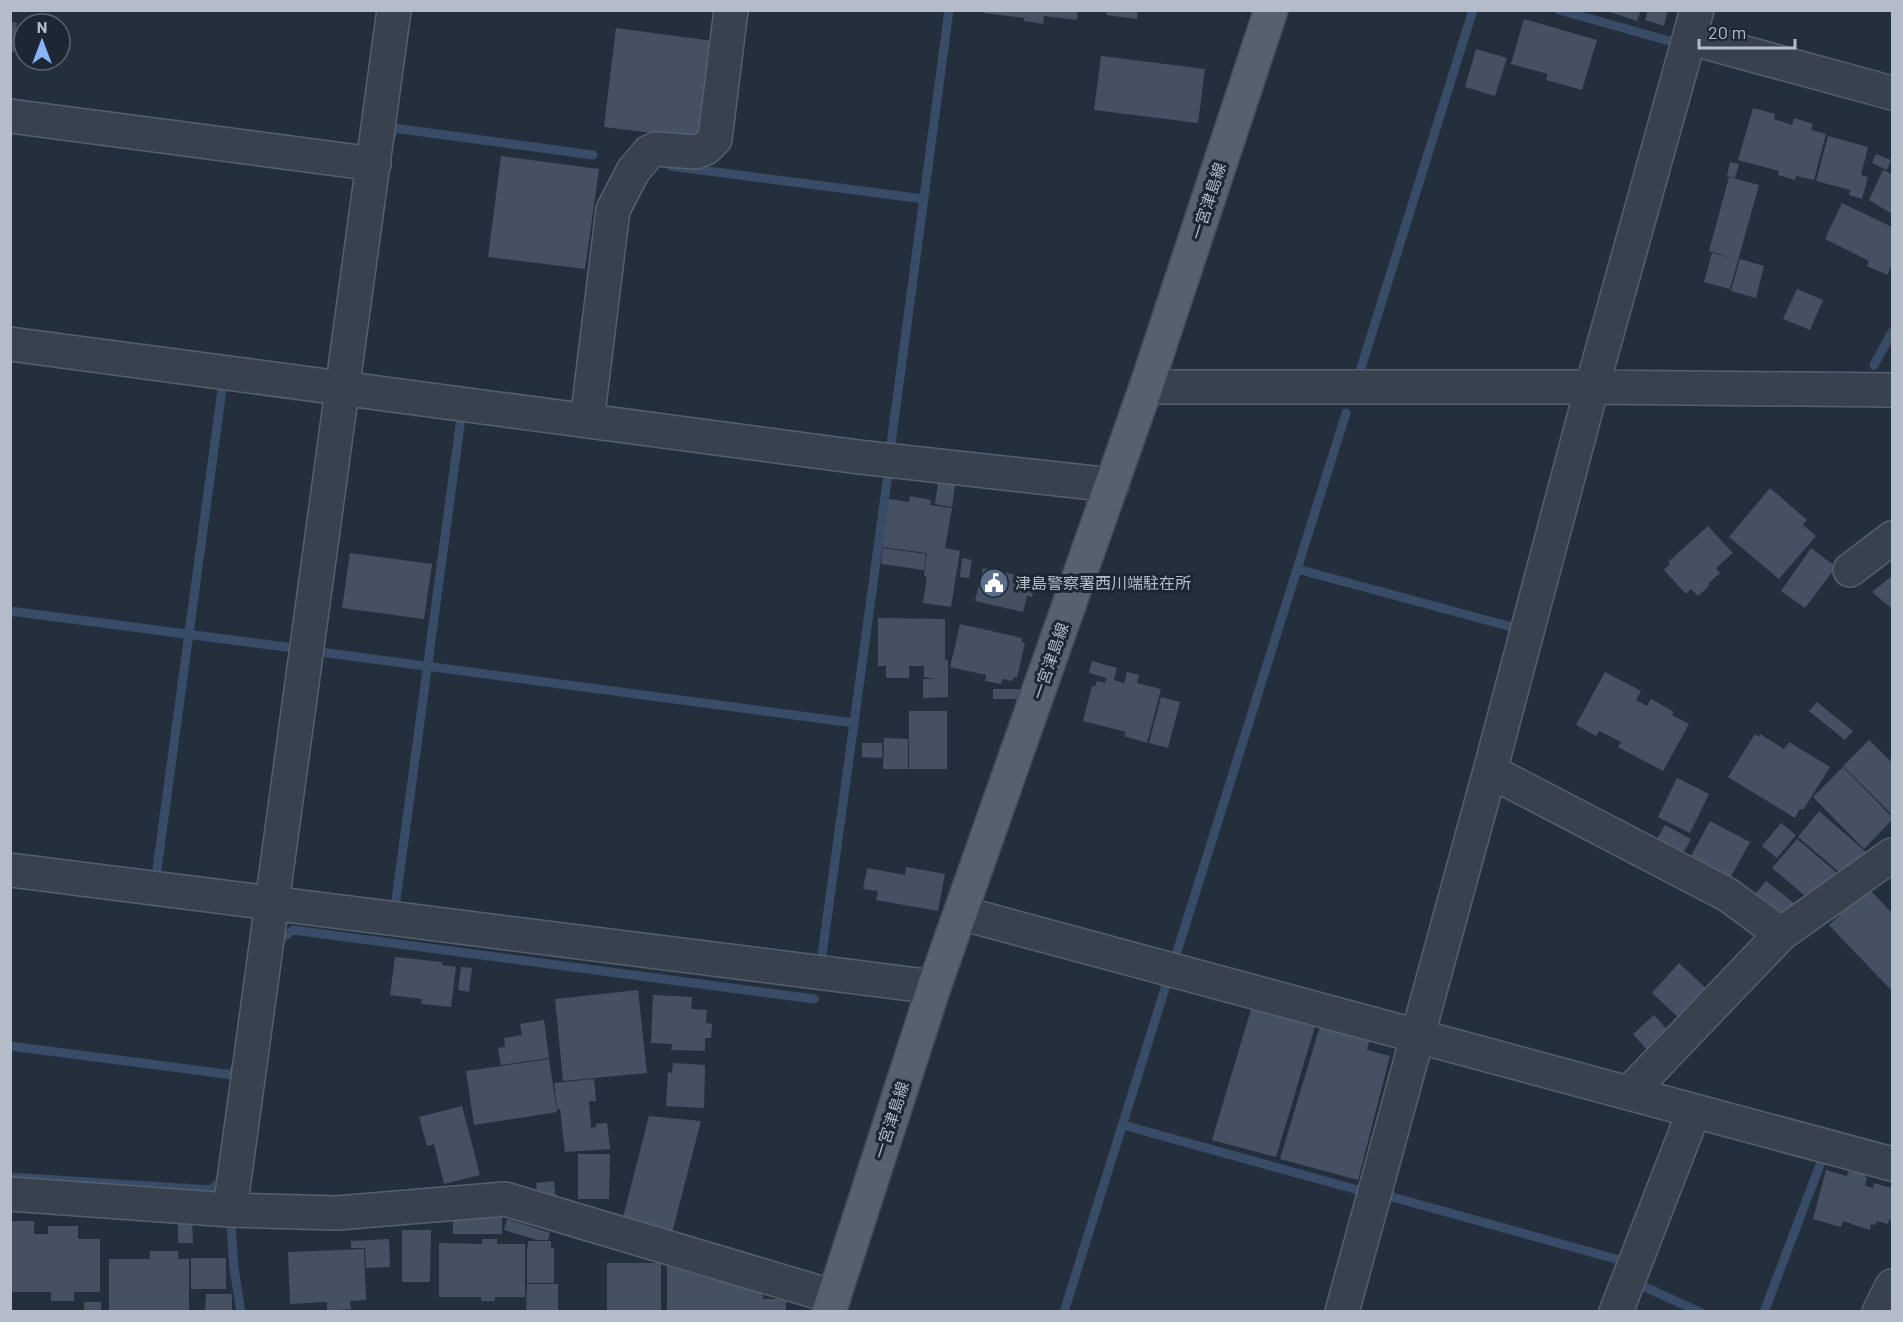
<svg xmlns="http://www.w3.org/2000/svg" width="1903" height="1322" viewBox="0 0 1903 1322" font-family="Barlow,'Noto Sans JP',sans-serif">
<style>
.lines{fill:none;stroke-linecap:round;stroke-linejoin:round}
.stream{stroke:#394c67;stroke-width:9}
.building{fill:#455162}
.minor-casing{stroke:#565f6c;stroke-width:36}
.major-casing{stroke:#414a57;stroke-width:36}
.minor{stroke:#38414e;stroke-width:33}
.major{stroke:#56606e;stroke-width:33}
.labels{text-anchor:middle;stroke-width:6;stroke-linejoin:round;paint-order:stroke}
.street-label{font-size:16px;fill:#b4bcc9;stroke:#1d2633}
.poi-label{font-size:16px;fill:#b4bcc9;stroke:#1d2633;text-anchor:start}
</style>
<rect width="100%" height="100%" fill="#242f3e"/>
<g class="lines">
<!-- stream -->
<path class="stream" d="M1559,10L1673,42
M391,137L393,128L593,155
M670,166L924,199
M1874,365L1892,332
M1361,368L1473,10
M891,444L949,10
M1297,569L1512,627
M10,611L293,648
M320,652L854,723L888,474
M157,869L222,390
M396,900L461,418
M284,937L293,930L814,999
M822,955L854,723
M1176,955L1346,413
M10,1046L234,1075L235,1067
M1123,1125L1358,1190
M10,1177L211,1190L225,1177
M1385,1195L1623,1261
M231,1225L234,1269L241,1312
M1638,1284L1700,1312
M1064,1312L1167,982
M1764,1312L1821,1162"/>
</g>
<!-- building -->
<path class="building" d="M984,10H1078L1077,20L1044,16L1043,24L1024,21V18L984,13Z
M1107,10H1138L1137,19L1106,15Z
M1604,10H1641L1637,21Z
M1648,10H1668L1664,26L1645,20Z
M1524,19L1597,40L1582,90L1546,80L1548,74L1511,64Z
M10,22L17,23L14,52H10Z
M616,28L713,41L701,139L604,127Z
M1476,49L1507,58L1495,96L1465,87Z
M1101,56L1205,69L1198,123L1094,110Z
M1753,108L1775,114L1774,119L1792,125L1794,118L1813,124L1811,130L1826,134L1814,180L1796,176L1795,180L1778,175L1779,171L1738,160Z
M1828,136L1868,147L1861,175L1868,177L1862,199L1849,195L1850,190L1816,181Z
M1876,154L1891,160L1887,170L1872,163Z
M501,156L599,169L585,269L488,257Z
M1730,162L1739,164L1735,178L1727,176Z
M1883,170L1892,174V214L1869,200Z
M1729,177L1759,185L1730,289L1704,282L1712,253L1730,257L1709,251Z
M1842,203L1892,227V265L1887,275L1867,266L1869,261L1825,239Z
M1740,259L1764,266L1756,298L1731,291Z
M1797,289L1823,300L1810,330L1783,319Z
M939,475L956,478L952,507L935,504Z
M1770,488L1807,520L1803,525L1816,536L1779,579L1729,537Z
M910,496L931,500L930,505L952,508L945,548L960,551L951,607L923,603L927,577L924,576L927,553L882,547L889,499L909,502Z
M1708,526L1733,553L1716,568L1720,573L1708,584L1709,586L1698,596L1691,589L1686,594L1664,570L1670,564L1668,562Z
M883,548L926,554L924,570L881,564Z
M1811,548L1836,567L1805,608L1781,591Z
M350,553L432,564L424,619L342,608Z
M962,558L972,560L969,578L960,577Z
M983,568L1036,579L1032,597L1027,596L1023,612L975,601Z
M1892,576V609L1872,592Z
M878,618L945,619V660H948V697L923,698V679H936L924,677V666H909V678H886V666H878Z
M960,624L1022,638V642L1025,643L1017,678L1014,677L1012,681L1003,679L1001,684L985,681L986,675L950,667Z
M1092,661L1117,668L1114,680L1124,683L1127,672L1139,675L1137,683L1161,689L1147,743L1124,736L1126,732L1083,721L1092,686H1095L1097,681L1105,683L1106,678L1089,673Z
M1605,672L1641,691L1636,700L1647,706L1651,699L1674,712L1672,715L1689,724L1663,771L1618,747L1621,742L1599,731L1596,736L1576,725Z
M993,689H1021L1020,699H993Z
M1161,697L1180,702L1168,748L1149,743Z
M1817,702L1853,731L1845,740L1809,711Z
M909,711H947V769H909Z
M1755,734L1759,737L1760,734L1784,749L1789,742L1830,767L1803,810L1800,809L1795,818L1728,777Z
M884,738L908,739V769H883Z
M1869,740L1892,763V815L1843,766Z
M862,743H882V758L862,757Z
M1843,767L1892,817V820L1864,849L1813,797Z
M1677,778L1709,794L1690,833L1658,817Z
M1819,811L1866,852L1845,877L1798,837Z
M1710,821L1750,842L1729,880L1690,858Z
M1781,823L1796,835L1777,858L1762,846Z
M1665,825L1691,839L1680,859L1654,844Z
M1797,839L1836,872L1811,901L1772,868Z
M906,867L945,874L938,911L876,900L878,891L863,889L867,868L905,875Z
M1766,881L1794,903L1779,922L1751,899Z
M1868,888L1892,913V991L1829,925Z
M395,957L442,962V965L456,967L451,1007L421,1004L422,999L390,995Z
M1679,963L1709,991L1682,1021L1652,993Z
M461,967L472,968L469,992L458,990Z
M638,990L647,1073L563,1081L555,999Z
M653,995L692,997L691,1009L707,1010L706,1023L712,1024L711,1038H705V1051L671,1050L672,1044L651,1043Z
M1252,1006L1316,1023L1276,1157L1212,1140Z
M1654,1015L1670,1033L1649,1052L1633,1034Z
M544,1020L549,1058L501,1065L498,1048L505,1047L504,1038L522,1035L520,1024Z
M1320,1026L1370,1038L1367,1050L1390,1056L1358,1180L1280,1159Z
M549,1059L557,1112L474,1125L466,1071Z
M673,1063L705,1065L704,1108L666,1106L668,1072L672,1073Z
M594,1079L596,1101H589L591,1128L596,1127V1124L607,1123L610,1149L565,1152L560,1109H557L554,1083Z
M462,1106L480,1175L444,1184L434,1144L427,1146L419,1117Z
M649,1116L701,1121L672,1233L622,1221Z
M578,1154H610L609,1199H578Z
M1826,1170L1847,1176L1848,1171L1851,1172L1852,1170L1865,1173L1864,1176L1867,1177L1865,1186L1873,1188L1874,1183L1892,1188V1221L1889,1220L1888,1224L1877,1221L1876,1225L1871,1224L1870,1230L1843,1221L1841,1227L1813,1219Z
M554,1181L556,1200L538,1201L536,1183Z
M453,1215H502V1234H453Z
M178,1219H192L193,1243H178Z
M507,1219L550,1233L548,1240H537L504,1230Z
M10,1221H34V1234H48V1226H78V1239H100V1292H74V1301H51V1292H10Z
M402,1230H431L430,1282H402Z
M389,1239L390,1267L366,1268L365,1248H351V1241Z
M482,1239H497V1244H525V1297H495V1301H481V1297H439V1243L482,1244Z
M528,1241H551V1248H554V1283H527V1247H528Z
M364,1249L366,1300L350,1301L351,1309L327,1311V1302L290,1304L288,1252Z
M150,1251H178V1259H189V1312H109V1259H150Z
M191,1258H226V1289H191Z
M607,1263H661V1312H607Z
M667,1266L763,1291V1299H786V1312H667Z
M527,1284H558V1312H526Z
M206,1294H232V1312H205Z
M84,1302H101V1312H84Z"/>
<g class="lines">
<!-- minor casing -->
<g class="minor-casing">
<path id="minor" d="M1690,38L1892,93
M10,116L374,164
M10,344L859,457L1112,485
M1146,387H1592L1892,390
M587,421L613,210L633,171L649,152L656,149L696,152L706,148L715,139L731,10
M1850,570L1892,538
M1490,771L1728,895L1781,934
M10,870L934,987
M961,913L1892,1164
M1629,1093L1781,934L1892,855
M10,1194L230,1210L337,1213L505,1199L834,1297
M230,1210L394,10
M1342,1312L1490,771L1592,387L1697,10
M1616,1312L1694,1111
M1879,1312L1892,1286"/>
</g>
<!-- major casing -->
<g class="major-casing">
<path id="major" d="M829,1312L934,987L1146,387L1271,10"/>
</g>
<!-- minor -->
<use href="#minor" class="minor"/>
<!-- major -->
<use href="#major" class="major"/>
</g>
<!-- icons -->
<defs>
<g id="civic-disc" transform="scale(1.5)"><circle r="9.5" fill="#5c6f8a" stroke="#1d2633"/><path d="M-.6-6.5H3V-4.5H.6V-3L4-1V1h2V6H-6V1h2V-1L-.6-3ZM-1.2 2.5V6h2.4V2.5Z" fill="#fff"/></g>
</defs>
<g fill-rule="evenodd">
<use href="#civic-disc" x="994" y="583"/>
</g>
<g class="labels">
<!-- street labels -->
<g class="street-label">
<text transform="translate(1208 201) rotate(-72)" y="6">一宮津島線</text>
<text transform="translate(1050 661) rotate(-71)" y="6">一宮津島線</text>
<text transform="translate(891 1120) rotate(-72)" y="6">一宮津島線</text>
</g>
<!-- poi labels -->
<g class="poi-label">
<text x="1015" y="589">津島警察署西川端駐在所</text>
</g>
</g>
<!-- border -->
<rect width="1903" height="1322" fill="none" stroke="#b4bcc9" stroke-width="24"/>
<!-- north arrow -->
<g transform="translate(42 42)"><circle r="28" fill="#1d2633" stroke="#59626f" stroke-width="1.5"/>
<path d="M0-4.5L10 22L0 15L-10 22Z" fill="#8ab4f8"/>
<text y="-9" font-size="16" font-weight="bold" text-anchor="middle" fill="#b4bcc9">N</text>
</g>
<!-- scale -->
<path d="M1699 39v9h96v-9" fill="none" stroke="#b4bcc9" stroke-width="3"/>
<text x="1708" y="39" font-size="18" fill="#b4bcc9" stroke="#1d2633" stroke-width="4.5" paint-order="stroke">20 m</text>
</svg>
